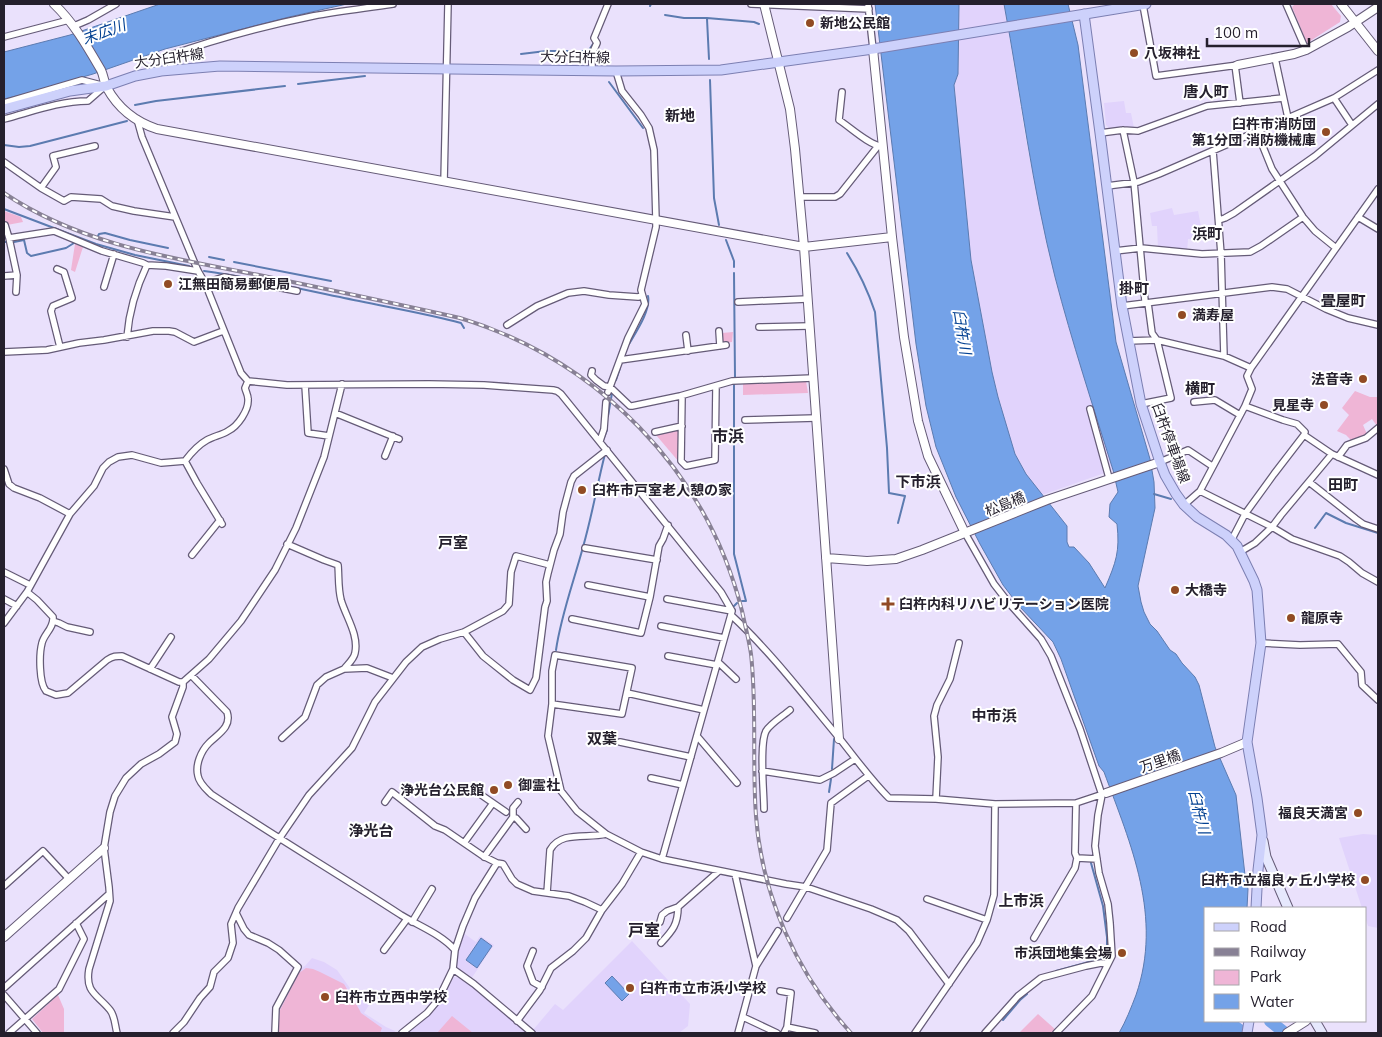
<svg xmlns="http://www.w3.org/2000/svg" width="1382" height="1037" viewBox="0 0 1382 1037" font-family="Mulish,'Noto Sans JP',sans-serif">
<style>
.built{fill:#e1d3fc}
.green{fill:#efb5d6}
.water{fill:#74a2e8;stroke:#5c7bb0}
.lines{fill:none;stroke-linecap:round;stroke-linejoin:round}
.stream{stroke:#5c7bb0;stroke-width:2}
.river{stroke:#74a2e8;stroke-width:12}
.minor-casing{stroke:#655b77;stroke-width:8}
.tertiary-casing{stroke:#655b77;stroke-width:10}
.secondary-casing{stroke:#655b77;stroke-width:11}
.primary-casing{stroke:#7c7fb2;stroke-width:11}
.minor{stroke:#fff;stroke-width:5.5}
.tertiary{stroke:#fff;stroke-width:8}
.secondary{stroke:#e6e8fd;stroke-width:9}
.primary{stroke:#cdd1fb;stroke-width:9}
.rail-casing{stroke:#888195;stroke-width:4}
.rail{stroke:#fff;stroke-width:2;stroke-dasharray:5.5;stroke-linecap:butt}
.poi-dot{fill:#914b24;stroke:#fff;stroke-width:2}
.labels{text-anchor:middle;stroke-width:4;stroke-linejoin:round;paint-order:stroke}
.poi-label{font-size:14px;font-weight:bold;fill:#25202d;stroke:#fff;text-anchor:start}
.street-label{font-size:14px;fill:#25202d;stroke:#fff}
.water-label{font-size:15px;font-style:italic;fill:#034192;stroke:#fff}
.neighbourhood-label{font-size:15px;font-weight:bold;fill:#25202d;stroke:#fff}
.quarter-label{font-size:16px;font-weight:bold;fill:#25202d;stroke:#fff}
</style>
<rect width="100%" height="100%" fill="#eae1fc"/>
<!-- built -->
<path class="built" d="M959,4H1004L1025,134L1035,185L1055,277L1113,470L1042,495L1026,474L1015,454L998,397L992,372L971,260L954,85L958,74Z
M1124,101L1126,113H1131L1134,128L1110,129L1106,125L1104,103Z
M1172,208L1174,215L1198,211L1203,237L1199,238V240L1188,239L1187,252L1158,249L1157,226H1152L1150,213Z
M1363,834L1378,835V928L1368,926L1366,920V908H1362L1339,838Z
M462,932L476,942L480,936L494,945L471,979L460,971L456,963Z
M632,941L690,1004L688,1026L679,1033H537L533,1030L555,1004L563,1010Z
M312,958L324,962L337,970L352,991L358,993L371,1002L364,1013L386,1027L395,1031L396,1033H277L278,1010L280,1005L301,968L305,966Z
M454,977L459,978L471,984L529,1033H406L427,1017L438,1004Z"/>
<!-- green -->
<path class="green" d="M1295,4H1331L1341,16L1340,22L1307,43L1292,7Z
M4,211L21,217L23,222L7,225L6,221H4Z
M75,244L83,247L75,272L71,270Z
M733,332L732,342L722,343V333Z
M806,381L808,393L743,395V383Z
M1355,391L1370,397H1378V425L1377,426L1372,419L1363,425L1367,434L1351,440L1346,435L1337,431L1349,415L1342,408Z
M677,430L680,432L679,462L656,435Z
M306,968L313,969L320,972L344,984L359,1009L361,1013L382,1028L380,1033H278L280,1010L299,973Z
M58,995L64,1009V1033H43L32,1019Z
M1038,1014L1056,1030L1053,1033H1019Z
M452,1016L473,1033H437Z"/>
<!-- water -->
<path class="water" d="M160,4H347L289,17L165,49L93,74L28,93L4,99V52L70,35Z
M875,4H959L958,74L954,85L971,260L992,372L998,397L1015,454L1026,474L1067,526V542L1069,547H1074L1089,563L1105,588C1116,562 1120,552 1117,524L1109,517L1110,504L1118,492L1113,470C1093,406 1072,342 1055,277C1032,187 1021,95 1004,4H1068L1078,45L1116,342L1150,459L1154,482L1155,508L1138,586L1141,602L1144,612L1150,624L1157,631L1170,650L1176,654L1182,663L1195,677L1199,685L1215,747L1236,795L1245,875L1248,889L1247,908H1206V1021H1237L1234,1033H1119C1126,1021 1131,1008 1136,995C1163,917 1131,845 1104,772L1099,766L1061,659L1053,642L1019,606L1003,585L980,544L956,497L936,447L926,406L916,344Z
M481,938L492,946L477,968L466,960Z
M612,976L629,994L622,1001L605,983Z"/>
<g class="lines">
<!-- stream -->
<path class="stream" d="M650,6L651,4
M665,15L684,18H707L754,22L759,24
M707,19L709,59
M521,54L546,51H583L587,53
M588,58L587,53L593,44
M710,80L714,198L719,225
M609,82L643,128
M298,84L365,76
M135,105L156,101L285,86
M4,145L19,147L30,146L127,121
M4,209L96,244L135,255L189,266
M98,236L99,234L105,233L130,240L168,248
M726,240L734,261V267
M4,242H6
M14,242L24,240L27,253L31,256L66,248L74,243
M847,253C859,272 868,291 875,312L887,448L889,493L905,496L898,523
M209,257L224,260
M234,262L331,281
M204,271C250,277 295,288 340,297C380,306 421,312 461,323L464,328
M734,273L735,377
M629,344C636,332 651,310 648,296
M616,380L620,368
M734,384V554L746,601H742
M608,416L612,393
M603,440L607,430V421
M1154,494L1171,499
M1315,528L1326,513L1346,523L1378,533
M734,606L737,603
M556,650C561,615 574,581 583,547C592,516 597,485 605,454
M832,769L834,739
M829,792L831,779
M1056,971L1107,957V937L1103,906L1091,863
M1003,1020L1020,1000L1027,994"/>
<!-- river -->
<path class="river" d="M1226,1021L1233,1025L1244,1033
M1270,1021L1285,1033"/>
<!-- minor casing -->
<g class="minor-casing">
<path id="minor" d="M751,4L869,9
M868,4L873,49
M1286,4L1306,50
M1143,5L1156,76L1238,65
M74,26L88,20L116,4
M4,37L69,20
M1275,58L1288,118
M1235,65L1240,103
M172,70L168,56C215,39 264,26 313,16C340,11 367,8 393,4
M592,71V54L597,43L594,38L608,4
M842,92L839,120C850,127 869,145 881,146
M1334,98L1352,125
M4,103L82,80L101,85
M4,119C31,112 59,101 88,101L104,87
M137,119L142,137L198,271L205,283L241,373L248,381L287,385L429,384L484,385L553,390L557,391L561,394L721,592L732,611L662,859
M1123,130L1134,182L1145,301L1148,303L1152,333L1157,340L1171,398L1141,404
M1257,132L1272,169L1303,217L1315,231L1336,248
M1100,133L1123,130L1138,131L1207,106L1283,98
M1213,151L1221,254L1224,356
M4,162L41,188L64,201L71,197L101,199L112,206L134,211L175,217
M444,182L448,4
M1107,186L1138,182L1159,174L1334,98L1378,70
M41,188L56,167L53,156L95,146
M800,197H835L840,194L878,146
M1358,217L1378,229
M1219,220L1225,218L1234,213L1315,156L1378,104
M4,225H5L9,238L17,275L16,292
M9,238L54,231L102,251L143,263L147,265L166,266L198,271
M1115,251L1141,248L1202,254L1250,252L1261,246L1303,217
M57,269L64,272L72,298L53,306L51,311L60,347
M4,276L17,275
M205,283L224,277L297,291
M104,287L114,254
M738,302L807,299
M1122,306L1272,287L1287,289L1326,309L1348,318L1378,325
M507,325L537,306L568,293L584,291L609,295L638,297L642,296
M759,327L809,326
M719,331L720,346
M686,335L688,351
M127,337C129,312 136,288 147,265
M1128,341L1157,340L1224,356L1251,368
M4,352L47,350L79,343L104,340L153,331H169L175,332L194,342L223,331
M620,360L726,345
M592,371L591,375L596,380L604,386L610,387L630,406H632L680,396L732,381L813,378
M305,385L308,433L329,436
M608,392L628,338L645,304L641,290L656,227V220L654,150L649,128L641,115L622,91L616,71
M682,396L681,461L686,466L715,460L716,386
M1194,402L1215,400L1240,415
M1090,409L1109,478
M335,413L399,439
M745,420L816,418
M655,432L682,426
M1304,435L1332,454L1378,475
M600,441L604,429L606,402
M385,456L393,436
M1338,457L1347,445L1366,438L1378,428
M185,461L197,483L222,524
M1160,462L1188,450L1212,466
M4,469L9,484L14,488L40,498L70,514
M1309,482L1356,519L1363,524L1378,529
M1200,491L1272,527L1292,539L1340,556L1349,562L1362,573L1378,582
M1184,505L1200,491L1245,406L1252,389L1247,376L1251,368L1378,189
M965,533L994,584L1008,602L1041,639L1051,656L1080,729L1102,795L1098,815L1095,846L1099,873L1108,904L1110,923L1112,956L1092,996L1056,1033
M1231,541L1245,514L1274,474L1304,435L1305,432L1297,424L1283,420L1245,406
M287,544L324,560L338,565C339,577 338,588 341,600C346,617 359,635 355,653C354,659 348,664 344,669L367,668L393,678
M585,548L657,560
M1240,552L1255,543L1272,527L1281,515L1332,454
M192,555L220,520
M4,572L30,585
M588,585L650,597
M27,592L37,600L53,617C54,628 44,634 42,643C39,654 39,683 46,691L56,695L68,693L107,660C113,656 116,656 122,656L179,682H183
M4,599L17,606
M667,599L732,611
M731,615C771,652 805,697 840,739C856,759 871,780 889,798L936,799L995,804L1076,803L1103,794
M572,619L641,633L650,597L659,546L663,539L668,525
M53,621L59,623L67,627L90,632
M4,623L27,592L70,514L94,486L103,468L109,462L118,457L132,455L161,463L185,461C191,453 198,445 207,440C214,436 222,435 228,431C238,426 249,410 248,399C248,395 246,392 245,388L248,381
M661,626L724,638
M464,632L483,656L513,680L530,690L536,678L545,607L547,601L546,582L548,573L554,550L560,534L563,512L571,482L574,476L607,450
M1261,643L1300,645L1338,644L1361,672L1362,685L1378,700
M668,656L717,665
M718,662L736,679
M150,669L171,637
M191,675L227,712C232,727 218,734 209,743C201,751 195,765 198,776C199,783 206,789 211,794C274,836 338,874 401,915C419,926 441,934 455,950
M627,693L704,710
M552,704L622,714L632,668L555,655L552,671V704L548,736L561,791L577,811L606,834L641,852L662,859L786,884L806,887L871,909L897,920L909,931L949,984
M697,736L737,783
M282,738L305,717L317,685L326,677L344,669
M620,742L691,757
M762,771L820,780L834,773L855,759
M651,778L683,785
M477,792L506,812
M936,799L938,757L934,716L937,705L950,679L959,643
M385,802L392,792L435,826L445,830L483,856L497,863L503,864L512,879L517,884L533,891L569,896L585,902L602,910
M764,809C764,792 759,744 766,731C770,724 783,716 790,710
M513,817V808L518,802
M464,843L493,803
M484,857L513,817L516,818L526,829
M1077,858L1097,859
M735,874L756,966
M4,886L43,851L69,879
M547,893L550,850C561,830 588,839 606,834
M927,899L987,920
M236,913L244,929L249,935L268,943L279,950L298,967L276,1008L275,1033
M787,918L827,850L831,803L868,776
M412,922L432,889
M660,922L662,915L667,911L678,907L719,871
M1034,938L1075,868L1077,858L1075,853L1076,803
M661,943C672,931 678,925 678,907
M384,950L407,919
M533,951L527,966L533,982L542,987
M453,969L474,984L532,1033
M4,988L109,894
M780,991L791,993L787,1027L784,1033
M4,995L37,1033
M743,1017L777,1033
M517,1021L540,990L551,968L573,951L586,938L602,910L622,884L641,852
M787,1027L815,1033
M9,1033L59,989L84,939L76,923
M117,1033C115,1026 115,1016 110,1010C97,994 85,993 89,969L110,901L109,887L104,848L110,812L115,796L126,778L141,764L159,754L175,742L177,734L172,717L183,687V682L209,659L241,621L275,570L296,528L324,457L342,384
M173,1033L184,1022L200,998L210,987L214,972L228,958L233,943L231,924L238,908L279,839L309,795L352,748L375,702L406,662L422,647L440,639L464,632L503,611L509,604L511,572L516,556L550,565
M402,1033L427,1013L438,1000L453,969L455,950L463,926L475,898L497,863
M738,1033L756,966L778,931
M915,1033L977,943L987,920L994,895L995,804
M985,1033L1018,996L1041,978L1086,966L1101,963L1108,964"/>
</g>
<!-- tertiary casing -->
<g class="tertiary-casing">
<path id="tertiary" d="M54,4C74,23 87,46 101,70C104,76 104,83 107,88C118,108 136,122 157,129L804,247L892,237
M764,4L790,109L795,149L804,247L839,739
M1341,4L1378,51
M873,49L892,237L904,337L918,421L928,456L965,533
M1238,65L1294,54L1306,50L1348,27L1378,7
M826,558L867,561L896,559L922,550L1047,500L1160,462
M1106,793L1221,753L1247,742
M4,937L104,848
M1287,1033L1306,1021"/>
</g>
<!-- secondary casing -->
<g class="secondary-casing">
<path id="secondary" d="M1263,841L1266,857L1288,908
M1315,1021L1322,1033"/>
</g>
<!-- primary casing -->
<g class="primary-casing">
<path id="primary" d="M1084,14L1100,133L1122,306L1141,404L1160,462L1165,475L1176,494L1184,505L1197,517L1226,535L1237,546L1254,581L1257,590L1261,643L1247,742L1257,798L1262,835L1258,870L1256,908
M4,109L70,91L106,86L135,76L161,71L220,66L616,71L721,70L873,49L1146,4
M1257,884L1275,880
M1247,1033L1249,1021"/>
</g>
<!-- minor -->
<use href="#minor" class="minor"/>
<!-- tertiary -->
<use href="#tertiary" class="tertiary"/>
<!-- secondary -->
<use href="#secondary" class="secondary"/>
<!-- primary -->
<use href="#primary" class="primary"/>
<!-- rail casing -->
<g class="rail-casing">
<path id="rail" d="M4,193C79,244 171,258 259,275C326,289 393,303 460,318C598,360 707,471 742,611C745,625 749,640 751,654C757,708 752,762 756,816C762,897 797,974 851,1033"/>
</g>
<!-- rail -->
<use href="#rail" class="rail"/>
</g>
<!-- markers -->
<g class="poi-dot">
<circle cx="810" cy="23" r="5"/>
<circle cx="1134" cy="53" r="5"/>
<circle cx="1326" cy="132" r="5"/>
<circle cx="168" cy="284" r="5"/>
<circle cx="1182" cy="315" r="5"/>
<circle cx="1363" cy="379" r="5"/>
<circle cx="1324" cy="405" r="5"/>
<circle cx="582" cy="490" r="5"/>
<circle cx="1175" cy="590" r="5"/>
<path d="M885.5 596.5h5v5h5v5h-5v5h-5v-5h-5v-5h5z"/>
<circle cx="1291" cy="618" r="5"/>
<circle cx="508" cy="785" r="5"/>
<circle cx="494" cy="790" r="5"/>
<circle cx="1358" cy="813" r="5"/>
<circle cx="1365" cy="880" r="5"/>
<circle cx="1122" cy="953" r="5"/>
<circle cx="630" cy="988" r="5"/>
<circle cx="325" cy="997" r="5"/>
</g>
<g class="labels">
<!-- poi labels -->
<g class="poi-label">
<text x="820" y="28">新地公民館</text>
<text x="1144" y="58">八坂神社</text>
<text x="1316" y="129" text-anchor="end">臼杵市消防団<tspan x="1316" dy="16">第1分団 消防機械庫</tspan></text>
<text x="178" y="289">江無田簡易郵便局</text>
<text x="1192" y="320">満寿屋</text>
<text x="1353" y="384" text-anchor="end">法音寺</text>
<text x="1314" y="410" text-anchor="end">見星寺</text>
<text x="592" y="495">臼杵市戸室老人憩の家</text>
<text x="1185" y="595">大橋寺</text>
<text x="899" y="609">臼杵内科リハビリテーション医院</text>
<text x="1301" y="623">龍原寺</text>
<text x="518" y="790">御霊社</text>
<text x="484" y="795" text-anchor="end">浄光台公民館</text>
<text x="1348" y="818" text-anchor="end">福良天満宮</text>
<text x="1355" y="885" text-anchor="end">臼杵市立福良ヶ丘小学校</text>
<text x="1112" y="958" text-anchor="end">市浜団地集会場</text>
<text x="640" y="993">臼杵市立市浜小学校</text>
<text x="335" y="1002">臼杵市立西中学校</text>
</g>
<!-- street labels -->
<g class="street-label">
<text transform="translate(575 57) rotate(1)" y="5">大分臼杵線</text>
<text transform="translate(169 58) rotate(-8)" y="5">大分臼杵線</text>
<text transform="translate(1171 443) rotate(70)" y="5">臼杵停車場線</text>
<text transform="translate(1005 504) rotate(-22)" y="5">松島橋</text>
<text transform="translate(1160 761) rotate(-19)" y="5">万里橋</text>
</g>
<!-- water labels -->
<g class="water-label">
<text transform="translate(104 32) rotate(-20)" y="5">末広川</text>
<text transform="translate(962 332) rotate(81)" y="5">臼杵川</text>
<text transform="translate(1199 812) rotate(76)" y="5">臼杵川</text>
</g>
<!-- neighbourhood labels -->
<g class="neighbourhood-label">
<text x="1206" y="97">唐人町</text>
<text x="680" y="121">新地</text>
<text x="1207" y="239">浜町</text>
<text x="1134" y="294">掛町</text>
<text x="1343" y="306">畳屋町</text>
<text x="1200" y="394">横町</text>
<text x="918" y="487">下市浜</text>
<text x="1343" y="490">田町</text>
<text x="453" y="548">戸室</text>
<text x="994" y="721">中市浜</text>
<text x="602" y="744">双葉</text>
<text x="371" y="836">浄光台</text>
<text x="1021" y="906">上市浜</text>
</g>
<!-- quarter labels -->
<g class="quarter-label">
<text x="728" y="442">市浜</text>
<text x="644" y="936">戸室</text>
</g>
</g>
<!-- border -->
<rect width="1382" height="1037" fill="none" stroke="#25202d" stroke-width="10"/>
<!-- legend -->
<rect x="1204" y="907" width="162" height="115" fill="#ffffff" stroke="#a8a6ab"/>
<rect x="1214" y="923" width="25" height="8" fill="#cdd1fb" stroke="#a8a6ab"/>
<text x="1250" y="932" font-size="15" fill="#25202d">Road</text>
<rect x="1214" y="948" width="25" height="8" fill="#888195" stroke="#a8a6ab"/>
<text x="1250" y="957" font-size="15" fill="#25202d">Railway</text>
<rect x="1214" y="970" width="25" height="15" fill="#efb5d6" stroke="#a8a6ab"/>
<text x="1250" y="982" font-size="15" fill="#25202d">Park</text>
<rect x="1214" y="994" width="25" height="15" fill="#74a2e8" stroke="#a8a6ab"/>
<text x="1250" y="1007" font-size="15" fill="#25202d">Water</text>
<!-- scale -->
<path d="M1207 38v8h102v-8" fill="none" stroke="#25202d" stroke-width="2.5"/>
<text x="1214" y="38" font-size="15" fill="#25202d" stroke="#ffffff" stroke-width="4" paint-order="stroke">100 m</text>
</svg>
